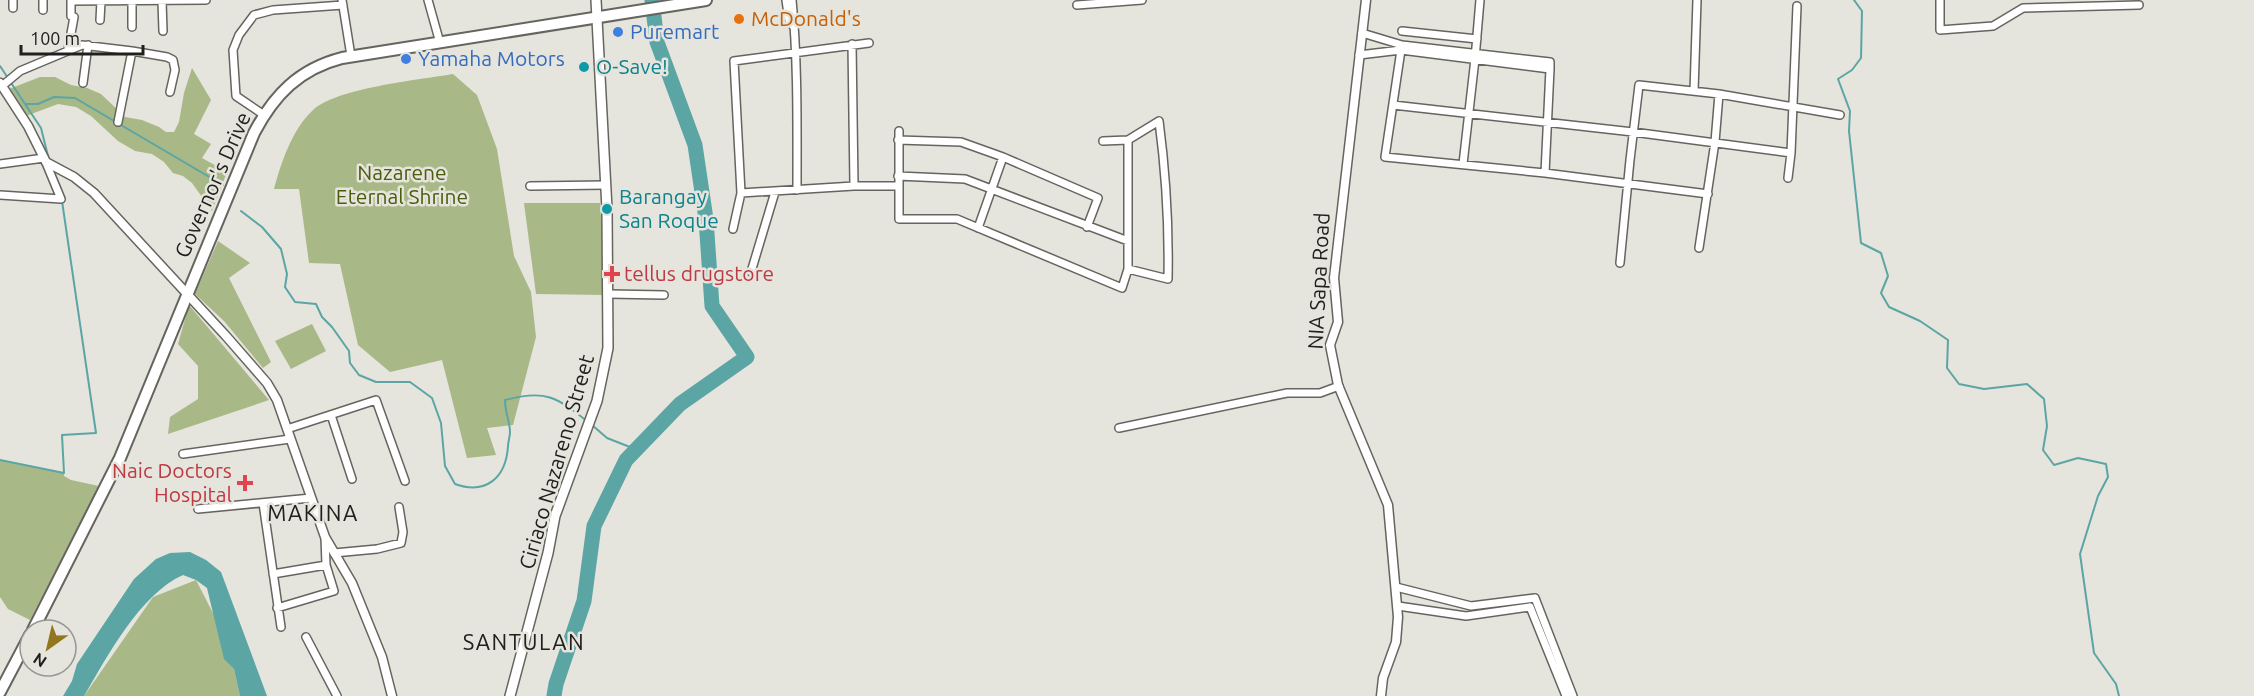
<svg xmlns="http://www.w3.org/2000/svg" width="2254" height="696" viewBox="0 0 2254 696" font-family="Ubuntu,sans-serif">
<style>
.green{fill:#a8b886}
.water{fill:#5ba5a5}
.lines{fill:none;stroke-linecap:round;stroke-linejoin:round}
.stream{stroke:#5ba5a5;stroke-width:2}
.river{stroke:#5ba5a5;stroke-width:15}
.minor-casing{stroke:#65645e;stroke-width:10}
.tertiary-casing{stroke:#65645e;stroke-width:11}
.secondary-casing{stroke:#65645e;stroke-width:12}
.primary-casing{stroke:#65645e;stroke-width:14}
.minor{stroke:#fff;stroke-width:7}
.tertiary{stroke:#fff;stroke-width:8}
.secondary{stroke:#fff;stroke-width:9}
.primary{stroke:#fff;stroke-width:10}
.food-dot{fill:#e8710a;stroke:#e5e4dd;stroke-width:2}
.shop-dot{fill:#3f7fe0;stroke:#e5e4dd;stroke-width:2}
.culture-dot{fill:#0f9aa8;stroke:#e5e4dd;stroke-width:2}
.health-dot{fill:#e0444e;stroke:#e5e4dd;stroke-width:2}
.labels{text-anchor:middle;stroke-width:5;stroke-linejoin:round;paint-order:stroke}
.food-label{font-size:21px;fill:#c56008;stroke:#e5e4dd;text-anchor:start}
.shop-label{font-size:21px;fill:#366cbe;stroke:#e5e4dd;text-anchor:start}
.culture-label{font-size:21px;fill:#0d838f;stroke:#e5e4dd;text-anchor:start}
.park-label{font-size:21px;fill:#4a5d0b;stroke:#e5e4dd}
.street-label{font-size:21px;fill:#20201d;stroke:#e5e4dd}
.health-label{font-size:21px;fill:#be3a42;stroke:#e5e4dd;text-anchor:start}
.neighbourhood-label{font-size:22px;letter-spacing:1.5px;fill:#20201d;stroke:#e5e4dd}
</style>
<rect width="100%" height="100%" fill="#e5e4dd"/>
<!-- green -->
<path class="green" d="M194,49L192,68L211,100L194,134L211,144L202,158L227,172L212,211L192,183L183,176L173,173L164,162L152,154L135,151L118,141L91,116L76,107L58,104L26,116L9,89L40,77H55L71,85L87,88L101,94L125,117L142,120L159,127L166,132H174L179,122L184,93L192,68Z
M453,74L477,95L497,149L514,256L531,292L536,337L513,425L487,428L496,455L467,458L442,360L390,372L358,345L340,264L309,263L299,189H274C281,163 292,130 312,111C335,88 419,80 453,74Z
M524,203H600L606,295L536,294Z
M218,241L250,263L229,278L271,362L263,368L224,321L195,294Z
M189,305L269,400L168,434L170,417L198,399V366L178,344Z
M312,324L326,351L291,369L275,341Z
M0,460L64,473V476L71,480L99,486L30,620L8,609L0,597Z
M196,580L216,619L225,659L234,669L240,696H84L153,597Z"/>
<!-- water -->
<path class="water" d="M190,552L206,560L221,572L267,696H240L234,669L224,659L207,588L196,580L183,575C140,594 107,657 84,696H63L72,681L77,664L134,579L156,559L170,553Z"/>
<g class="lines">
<!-- stream -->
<path class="stream" d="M1854,0L1862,11L1861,58L1852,70L1838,79L1850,111L1849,131L1861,243L1881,253L1888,276L1881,293L1889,307L1920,321L1948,340L1947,368L1959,384L1984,389L2027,384L2044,399L2047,426L2043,450L2054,465L2078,458L2106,464L2108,477L2098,496L2080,554L2094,653L2116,684L2119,696
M0,66L25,104H38L54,97L75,98L223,185
M25,104L41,128L48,156
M241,211L262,227L281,249L287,274L285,287L295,302L316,304L322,317L332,327L349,351L350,363L359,375L376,382H410L432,398L441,423L445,466L455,484C486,495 506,478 508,446C508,442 510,437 510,432C510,422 505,413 505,400C545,389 557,397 588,422
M592,425L607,438L635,449
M0,460L64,473L62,435L96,433L62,201"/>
<!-- river -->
<path class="river" d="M554,696L556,684L584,601L594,526L626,460L680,404L747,357L712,306L706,219L695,145L657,42L652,0"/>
<!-- minor casing -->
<g class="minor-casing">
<path id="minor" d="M13,0V8
M342,0L351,56
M428,0L440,43
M786,0L789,21L793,26
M792,0C798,62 797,126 797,190
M1940,0V30L1993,26L2023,8L2139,5
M71,1L206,0
M162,1L163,31
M1077,5L1142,0
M43,10V0
M71,16V0
M100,20L101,1
M132,27V1
M1402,31L1477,39
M1362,33L1402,45L1550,62V69L1401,50L1402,45
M852,44L854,186
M68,50L74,17
M132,51L167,57L173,60L175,70L170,92
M1359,55L1401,50L1385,157L1545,173L1550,69
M83,83L88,45
M2,86L20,71L82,45L132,51L118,122
M1694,91L1697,0
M1393,105L1633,132L1791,153
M264,115L236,96L233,50L239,35L254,15L273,10L343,5
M899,131V219H957L1122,288L1128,269V140
M898,140L961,142L1003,157L1098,198L1087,227
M1103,141L1128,140L1159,121C1166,174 1169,226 1168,279L1128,269
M0,164L44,158L61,199L0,195
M1463,164L1475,59L1480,0
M1545,173L1708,194
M898,176L965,179L1128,241
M1788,178L1791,153L1797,6
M530,186L606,185
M741,193L854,186H898
M978,228L1003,157
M733,229L741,193L734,61L869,43
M1699,248L1715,142L1719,94
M1620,263L1630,160L1639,85L1719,94L1840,115
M751,272L775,192
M609,294L664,295
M331,415L352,479
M1119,428L1287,393H1320L1339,386
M287,429L376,400L405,481
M183,454L290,439
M263,503L281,627
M198,509L311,498
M334,553L377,549L401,543L403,532L399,507
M273,574L326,565
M1396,587L1471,606L1535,598
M1535,598L1573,696
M1398,606L1466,616L1530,607
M1530,607L1566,696
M277,608L334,591L326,565L325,537
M306,637L337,696"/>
</g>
<!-- tertiary casing -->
<g class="tertiary-casing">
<path id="tertiary" d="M1366,0L1334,278L1338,322L1330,345L1338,385L1388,505L1398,617L1396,642L1383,678L1381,696
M0,83L28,126L46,162L74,177L94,193L226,336L267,383L277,400L325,537L352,583L382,657L392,696"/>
</g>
<!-- secondary casing -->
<g class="secondary-casing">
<path id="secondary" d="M510,696L548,553L555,516L597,401L608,348L607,209L596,0"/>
</g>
<!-- primary casing -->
<g class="primary-casing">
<path id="primary" d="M33,630L120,458L254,133C274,95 299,69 342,58L706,0
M0,692L30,635"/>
</g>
<!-- minor -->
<use href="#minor" class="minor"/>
<!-- tertiary -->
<use href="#tertiary" class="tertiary"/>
<!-- secondary -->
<use href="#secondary" class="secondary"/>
<!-- primary -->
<use href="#primary" class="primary"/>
</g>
<!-- markers -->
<circle class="food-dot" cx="739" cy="19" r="6"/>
<g class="shop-dot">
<circle cx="618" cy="32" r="6"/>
<circle cx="406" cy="59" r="6"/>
</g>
<g class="culture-dot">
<circle cx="584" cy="67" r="6"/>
<circle cx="607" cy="209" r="6"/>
</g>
<g class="health-dot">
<path d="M609 265h6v6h6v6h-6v6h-6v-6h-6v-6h6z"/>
<path d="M242 474h6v6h6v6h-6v6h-6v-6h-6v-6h6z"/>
</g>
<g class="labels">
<!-- food labels -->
<g class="food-label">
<text x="751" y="26">McDonald's</text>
</g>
<!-- shop labels -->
<g class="shop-label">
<text x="630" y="39">Puremart</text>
<text x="418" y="66">Yamaha Motors</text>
</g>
<!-- culture labels -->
<g class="culture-label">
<text x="596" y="74">O-Save!</text>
<text x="619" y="204">Barangay<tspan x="619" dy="24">San Roque</tspan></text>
</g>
<!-- park labels -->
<g class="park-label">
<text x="402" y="180">Nazarene<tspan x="402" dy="24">Eternal Shrine</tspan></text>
</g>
<!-- street labels -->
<g class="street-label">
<text transform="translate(213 185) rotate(-66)" y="7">Governor's Drive</text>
<text transform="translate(1319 281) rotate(-87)" y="7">NIA Sapa Road</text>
<text transform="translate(557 462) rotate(-74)" y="7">Ciriaco Nazareno Street</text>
</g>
<!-- health labels -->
<g class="health-label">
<text x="624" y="281">tellus drugstore</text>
<text x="232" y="478" text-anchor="end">Naic Doctors<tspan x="232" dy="24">Hospital</tspan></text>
</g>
<!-- neighbourhood labels -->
<g class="neighbourhood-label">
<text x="313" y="521">MAKINA</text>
<text x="524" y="650">SANTULAN</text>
</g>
</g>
<!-- north arrow -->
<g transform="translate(48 648) rotate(214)"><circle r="28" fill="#e5e4dd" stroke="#969690" stroke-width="1.5"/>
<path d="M0-4.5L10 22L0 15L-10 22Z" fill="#93771e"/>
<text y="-9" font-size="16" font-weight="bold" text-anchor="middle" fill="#20201d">N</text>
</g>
<!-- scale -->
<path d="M21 45v9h122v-9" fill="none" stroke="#20201d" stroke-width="3"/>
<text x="30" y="45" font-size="18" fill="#20201d" stroke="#e5e4dd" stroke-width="4.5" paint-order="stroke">100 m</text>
</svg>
